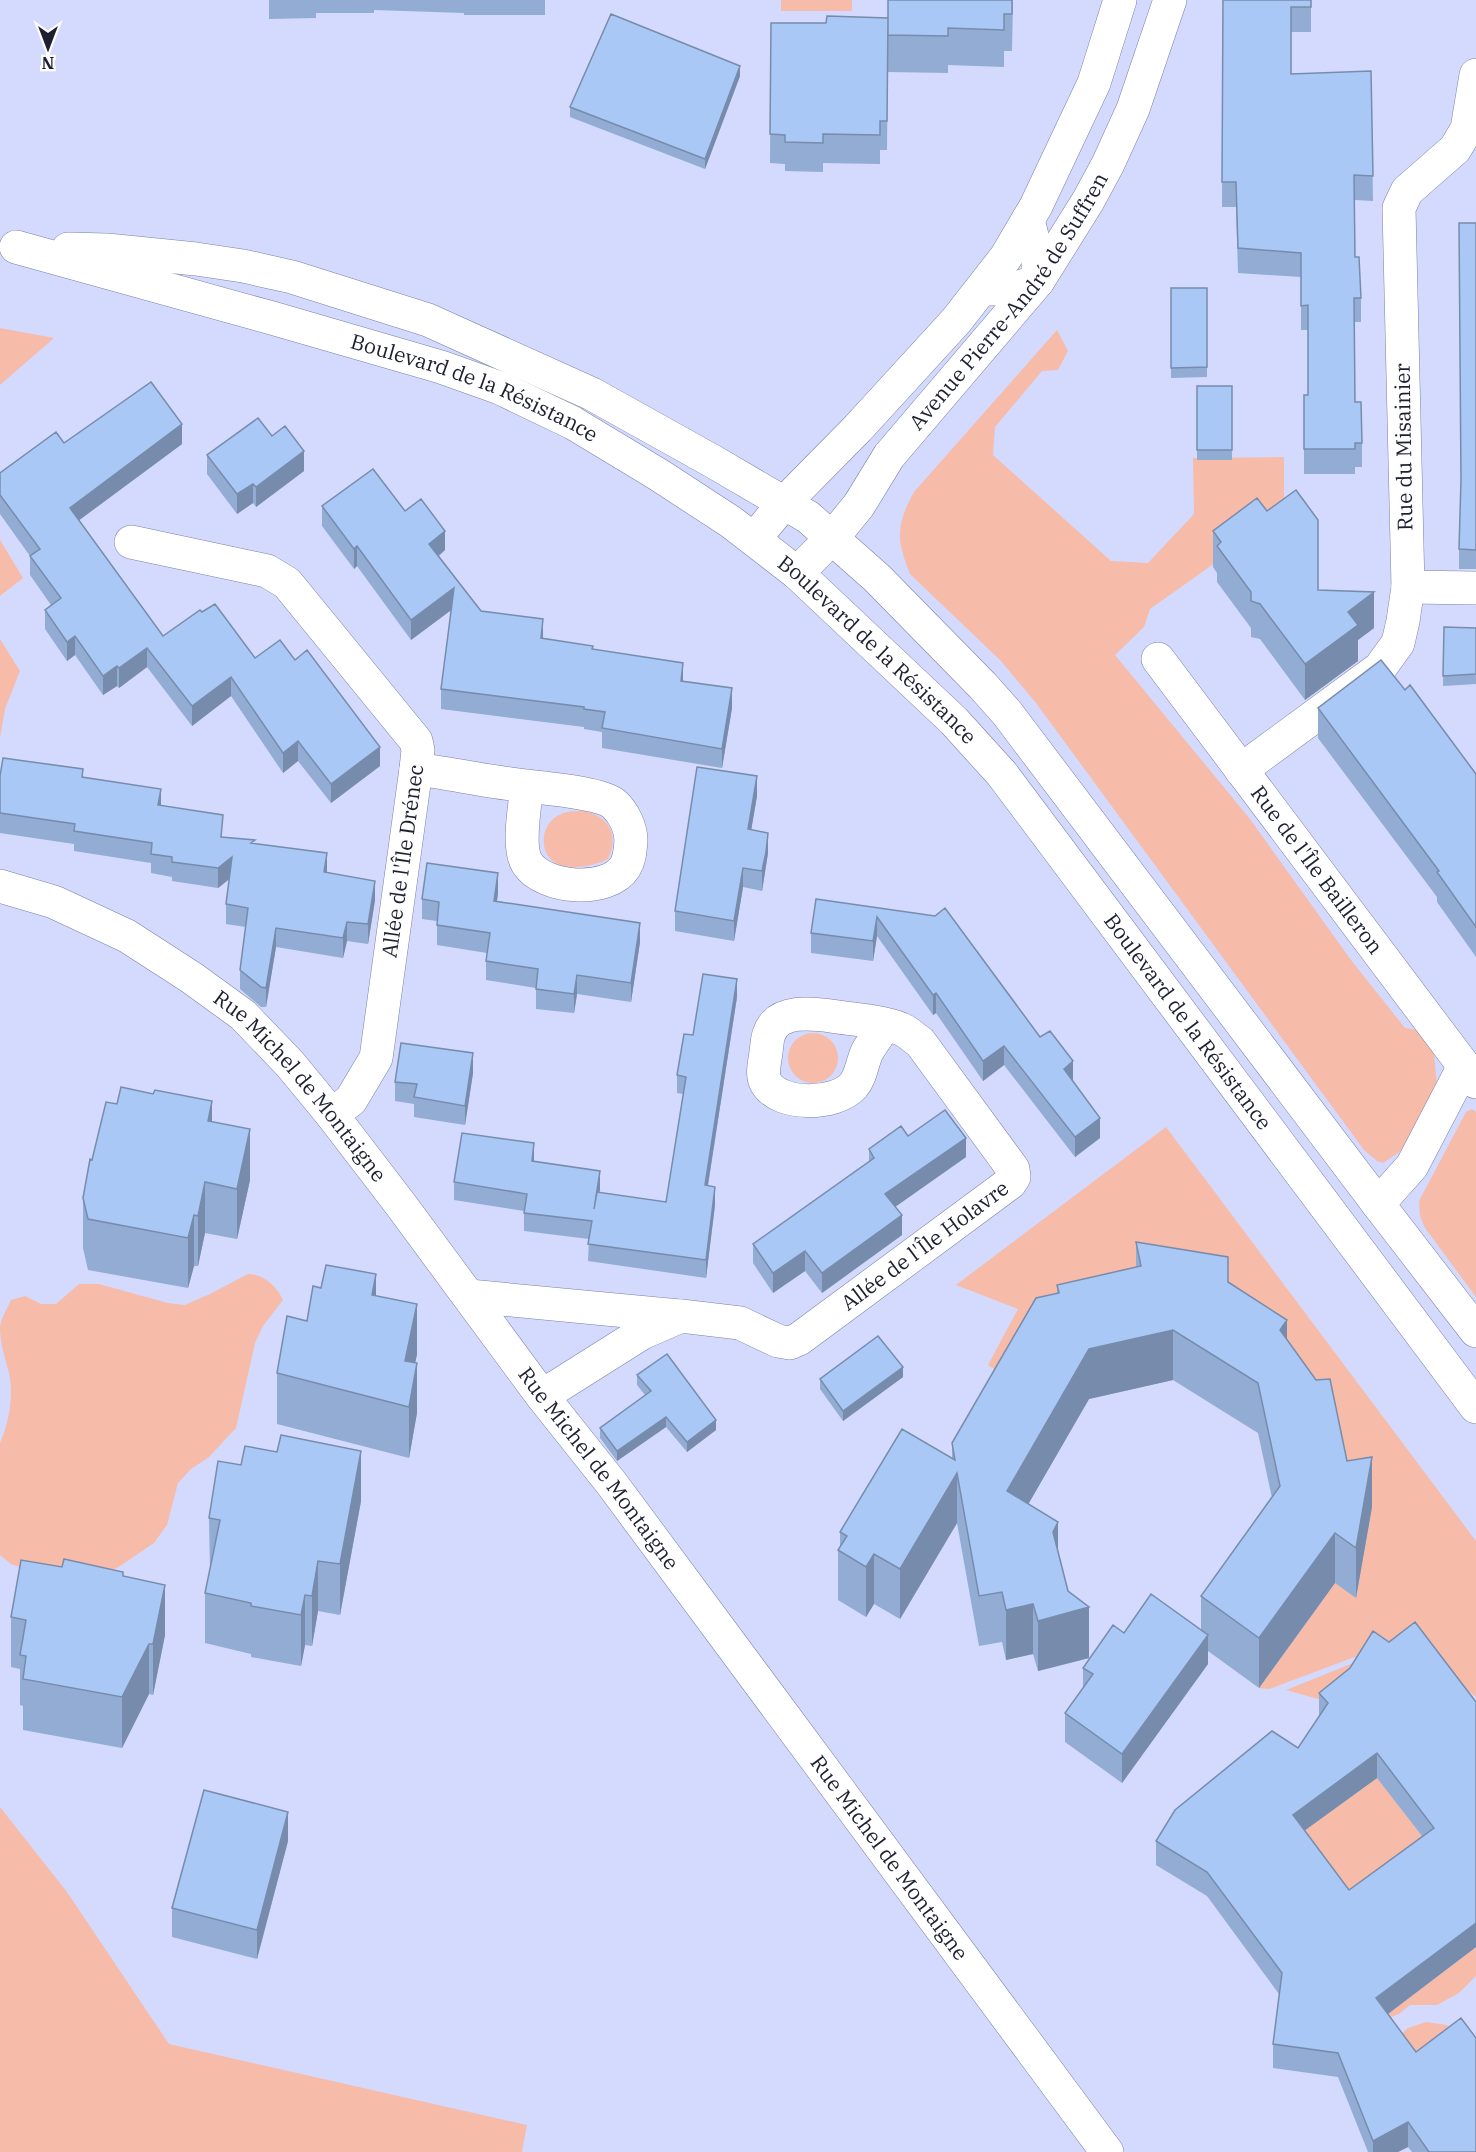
<svg xmlns="http://www.w3.org/2000/svg" width="1476" height="2152" viewBox="0 0 1476 2152" font-family="'IBM Plex Serif',serif">
<style>
.green{fill:#f7bba9}
.lines{fill:none;stroke-linecap:round;stroke-linejoin:round}
.street-casing{stroke:#7980a8;stroke-width:34}
.secondary-casing{stroke:#7980a8;stroke-width:34}
.street{stroke:#fff;stroke-width:33}
.secondary{stroke:#fff;stroke-width:33}
.wall{fill:#92acd3;fill-rule:evenodd}
.shaded-wall{fill:#778cac}
.building{fill:#aac8f5;stroke:#778cac;stroke-width:1.5;fill-rule:evenodd}
.labels{text-anchor:middle;stroke-width:4.5;stroke-linejoin:round;paint-order:stroke}
.street-label{font-size:21px;fill:#1e2031;stroke:#fdfdfd}
</style>
<rect width="100%" height="100%" fill="#d3dafd"/>
<!-- green -->
<path class="green" d="M781,0H852V11H781Z
M0,328L54,338L0,385Z
M1057,330L1068,351L1058,370L1042,371L995,427L993,455L1111,561L1148,563L1194,514L1193,458L1284,457V514L1150,609L1144,627L1115,655L1250,819L1351,960L1405,1028L1425,1031L1433,1043L1437,1086L1401,1151L1383,1163L1377,1161L1364,1150L1036,703L1001,661L910,574C896,539 896,525 914,492Z
M0,540L23,578L0,596Z
M0,639L20,671L5,709L0,738Z
M584,811C610,817 619,835 608,859C590,868 554,875 545,850C543,842 543,834 547,827C550,821 555,817 561,814C568,811 576,811 584,811Z
M788 1058a25 25 0 1 1 50 0a25 25 0 1 1-50 0Z
M1472,1109L1476,1112V1297L1425,1228L1420,1216L1419,1201L1466,1112Z
M1166,1127L1476,1541V1697L1400,1640L1269,1689L1259,1688L1335,1583L1356,1597L1372,1507L1287,1370L1016,1383L988,1365L1018,1309L956,1285Z
M248,1274C264,1274 277,1287 283,1300L263,1326L255,1343L236,1428L209,1457L191,1469L178,1483L167,1525L154,1543L117,1568L99,1573L31,1571L11,1564L0,1555V1443C9,1423 14,1395 9,1373C5,1358 0,1343 0,1327C1,1318 7,1309 11,1300L25,1296L41,1304H56L79,1284H99L168,1303L185,1305L210,1294Z
M1373,1655L1336,1704L1286,1690Z
M1377,1777L1434,1852L1349,1914L1293,1839Z
M0,1807L67,1892L169,2044L527,2125L522,2152H0Z
M1476,1947V1976L1459,1993L1437,2005H1410L1399,2014L1377,2022Z
M1426,2022L1447,2025L1463,2041L1416,2077L1391,2043L1408,2028Z"/>
<g class="lines">
<!-- street casing -->
<g class="street-casing">
<g id="street">
<path d="M983,289H1013L1038,281V259L1028,220"/>
<path d="M131,542L267,571L287,583L416,741L418,750L416,769L376,1058L351,1100L332,1115"/>
<path d="M1408,587L1476,588"/>
<path id="s1" d="M1158,659L1476,1082"/>
<path d="M416,769C448,773 479,780 511,784C534,788 598,791 614,804C624,813 631,828 631,841C630,850 630,859 625,867C608,894 543,889 527,863C517,847 525,805 527,786"/>
<path d="M1241,770L1380,668L1398,643L1403,621L1408,587L1399,208L1407,191L1455,149L1467,129L1476,75"/>
<path id="s2" d="M0,886L54,902L127,936L192,978L243,1015L290,1064L332,1115L401,1205L542,1396L612,1484L1107,2152"/>
<path d="M1378,1204L1412,1166L1464,1066"/>
<path d="M469,1296L679,1316"/>
<path id="s3" d="M542,1396L642,1333L681,1316L740,1323L778,1341L790,1343L799,1339L1010,1183L1014,1177L1013,1169L920,1042C915,1039 910,1034 905,1031C889,1022 857,1020 838,1017C817,1014 778,1007 769,1034C767,1039 767,1046 766,1052C765,1062 761,1074 766,1083C780,1107 836,1105 853,1086C861,1077 862,1063 867,1052C872,1043 879,1034 885,1025"/>
</g>
</g>
<!-- secondary casing -->
<g class="secondary-casing">
<g id="secondary">
<path id="s4" d="M16,247L272,318L441,367L500,388L573,423L659,475L731,522L797,573L954,721L1002,774L1476,1407"/>
<path d="M68,249L107,250L196,259L243,266L292,277L428,320L592,394L714,462L808,517L877,578L983,686L1007,713L1378,1204L1476,1331"/>
<path d="M754,539L785,502L858,428L956,321L1006,257L1036,206L1094,83L1120,0"/>
<path id="s5" d="M797,573L833,537L859,505L889,456L1038,281L1088,201L1108,164L1133,109L1170,0"/>
</g>
</g>
<!-- street -->
<use href="#street" class="street"/>
<!-- secondary -->
<use href="#secondary" class="secondary"/>
</g>
<!-- wall -->
<path class="wall" d="M269,0H545V15H464V13L374,10V13H316V18L269,19Z
M1013,0L1012,51H1004V67L948,65V73L888,72V61L887,150H880V164L823,163V172L785,171V164L770,163L771,23H826L888,18Z
M1223,0H1311V32H1291V74L1371,71L1373,201L1355,200V257L1361,298V322H1354L1355,402L1362,443V467H1355V474H1304V395H1308V330H1301V277L1238,273L1236,207H1222Z
M740,76L705,169L570,117V107Z
M1476,223V569H1459V549Z
M1171,288H1207V377L1171,378Z
M1197,386H1232V460H1197Z
M272,436L304,471L256,507L253,503L237,514L207,474V455Z
M64,443L182,444L79,520L163,636L202,612L380,766L331,803L298,761L283,773L231,696L192,726L147,667L119,688L117,686L103,695L75,655L67,661L45,629V610L51,605L30,575V556L0,514V473Z
M322,506L405,511L445,550L439,556L481,611L543,639L593,649L683,681L732,708L722,768L602,748V732L584,729V727L441,709V689L451,610L411,640L357,566L354,569L322,526Z
M1213,531L1318,590L1374,628L1358,640V661L1305,700L1260,639L1251,637V628L1217,582V573L1213,567Z
M1444,627L1476,628V684L1443,686Z
M1405,690L1476,774V957L1437,902V897L1318,738V708Z
M0,776L83,778L161,806L223,837L255,844L327,873L375,900L368,944L347,941L343,958L276,947L266,1007H261L240,989V970L246,927L226,924V904L229,879L218,888L172,881V877L151,873V863L74,851V844L0,833Z
M757,796L751,830L768,853L762,891L743,887L734,941L675,931V911Z
M498,893L497,901L640,942L631,1002L577,994L574,1013L536,1009V988L486,980V961L487,953L437,945V921L422,919V899Z
M816,899L935,916L1073,1081L1100,1138L1075,1157L1004,1065L983,1081L936,1013L933,1015L877,936L873,961L811,953V933Z
M737,997L708,1186L715,1205L706,1278L588,1261L589,1239L524,1231V1211L454,1200V1182L534,1162L600,1189L599,1193L666,1202L683,1094L677,1093V1075L693,1035Z
M473,1073L465,1125L414,1117V1104L395,1101V1082Z
M212,1122L250,1180L237,1239L205,1233L198,1266H194L188,1288L88,1270L83,1248V1198L92,1160Z
M908,1136L966,1157L895,1207L902,1235L822,1293L805,1271L773,1293L753,1263V1244L869,1162V1149Z
M1136,1242L1228,1282L1287,1339L1347,1461L1372,1507L1356,1598L1335,1583L1259,1688L1208,1651V1664L1122,1783L1065,1742V1713L1083,1688V1668L1124,1633L1201,1630V1596L1272,1498L1258,1433L1173,1380L1089,1399L1028,1504L1058,1554L1068,1591L1089,1658L1038,1671L1033,1654L1006,1660L1002,1642L979,1646L957,1523L900,1619L874,1604L866,1617L838,1600V1550L840,1547V1532L952,1458V1443L1057,1294V1285L1136,1267Z
M376,1296L417,1354L415,1363L417,1413L409,1458L277,1424V1373L307,1321Z
M637,1375L716,1430L687,1452L666,1427L617,1461L600,1438V1428L645,1395L637,1385Z
M903,1377L843,1421L820,1389V1379Z
M361,1501L340,1615L318,1611L312,1646L305,1645L301,1666L251,1657V1654L205,1643V1593L210,1569L209,1518Z
M62,1567L123,1576L165,1635L153,1695L149,1694L122,1748L23,1730V1706L20,1705V1669L11,1667V1617Z
M1373,1631L1476,1947L1388,2014L1476,2152H1412L1408,2147L1398,2152H1368L1338,2077L1273,2068V2044L1279,1994L1207,1896L1156,1865V1841L1298,1748L1319,1716V1693L1350,1668ZM1377,1778L1422,1836L1349,1890L1305,1830Z
M288,1841L257,1959L172,1937V1908Z"/>
<!-- shaded-wall -->
<path class="shaded-wall" d="M740,66V76L705,169V159Z
M182,424V444L70,527V508Z
M304,451V471L256,507V487Z
M253,484V503L237,514V494Z
M445,531V550L429,563V544Z
M357,546V566L354,569V549Z
M454,588V608L411,640V620Z
M1374,592V628L1358,640V661L1305,700V664L1348,612Z
M543,619V639L541,638Z
M75,636V655L67,661V642Z
M147,648V667L119,688V668Z
M683,663V683L681,681Z
M117,666V686L103,695V676Z
M231,677V696L192,726V706Z
M732,688V708L722,768V749Z
M298,741V761L283,773V753Z
M380,747V766L331,803V784Z
M757,776V796L748,849V829Z
M161,789V809L158,805Z
M768,833V853L762,891V871Z
M327,853V873L324,872Z
M232,857V877L218,888V868Z
M743,868V887L734,941V921Z
M498,873V893L494,921V901Z
M375,881V900L368,944V924Z
M877,917V936L873,961V941Z
M347,922V941L343,958V938Z
M640,923V942L631,1002V983Z
M276,928V947L266,1007V988Z
M577,975V994L574,1013V994Z
M737,979V997L705,1203V1185Z
M936,993V1013L933,1015V995Z
M1004,1046V1065L983,1081V1061Z
M473,1053V1073L465,1125V1106Z
M1073,1061V1081L1064,1069Z
M212,1101V1151L208,1121Z
M1100,1118V1138L1075,1157V1137Z
M250,1129V1180L237,1239V1189Z
M966,1138V1157L885,1214V1194Z
M534,1143V1161L532,1179V1161Z
M600,1171V1189L594,1227V1209Z
M205,1182V1233L198,1266V1216Z
M715,1187V1205L706,1278V1260Z
M194,1215V1266L188,1288V1238Z
M902,1215V1235L822,1293V1273Z
M805,1251V1271L773,1293V1273Z
M376,1274V1325L372,1295Z
M417,1304V1354L406,1407L405,1361Z
M1287,1320V1370L1280,1330Z
M1173,1330V1380L1089,1399L1007,1541V1491L1089,1349Z
M417,1363V1413L409,1458V1407Z
M903,1367V1377L843,1421V1411Z
M666,1417V1427L617,1461V1451Z
M716,1420V1430L687,1452V1442Z
M361,1451V1501L340,1615V1564Z
M1372,1457V1507L1356,1598V1548Z
M957,1473V1523L900,1619V1569Z
M1058,1522V1572L1053,1532Z
M1335,1533V1583L1259,1688V1638Z
M874,1554V1604L866,1617V1567Z
M318,1561V1611L312,1646V1596Z
M165,1585V1635L153,1695V1644Z
M305,1595V1645L301,1666V1615Z
M1033,1604V1654L1006,1660V1610Z
M1089,1607V1658L1038,1671V1621Z
M1208,1635V1664L1122,1783V1754Z
M149,1644V1694L122,1748V1697Z
M1377,1753V1778L1293,1839V1815Z
M288,1812V1841L257,1959V1930Z
M1476,1923V1947L1376,2023V1998Z
M1408,2122V2147L1398,2152H1373V2141Z"/>
<!-- building -->
<path class="building" d="M888,0H1012V14H1004V30L948,28V36L888,35Z
M1223,0H1311V7H1291V74L1371,71L1373,176L1354,175L1355,257H1359L1361,298H1354L1355,402H1361L1362,443H1355V449H1304V395H1308V305L1301,306V253L1238,248L1236,182H1222Z
M611,14L740,66L705,159L570,107Z
M827,16L888,18L887,121H880V135L823,134V143L785,142V135L770,134L771,23H826Z
M1459,223H1476V550L1459,549L1461,480Z
M1171,288H1207V367L1171,368Z
M151,382L182,424L70,508L163,636L200,610L202,612L215,604L255,658L280,640L295,660L307,650L380,747L331,784L298,741L283,753L231,677L192,706L147,648L119,668L117,666L103,676L75,636L67,642L45,610L61,598L30,556L40,549L0,495V473L56,432L64,443Z
M1197,386H1232V450H1197Z
M258,418L272,436L285,426L304,451L256,487L253,484L237,494L207,455Z
M373,469L405,511L421,499L445,531L429,544L481,611L543,619L541,638L593,646L592,649L683,663L681,681L732,688L722,749L602,728L605,712L584,709V707L441,689L454,588L411,620L357,546L354,549L322,506Z
M1296,490L1318,520V590L1374,592L1348,612L1358,625L1305,664L1260,604L1251,601V592L1217,546L1221,542L1213,531L1257,498L1267,511Z
M1444,627L1476,628V674L1443,676Z
M1381,660L1405,690L1410,685L1476,774V927L1437,872L1439,871L1318,708Z
M3,758L83,769L82,777L161,789L158,805L223,815L221,837L255,840L251,843L327,853L324,872L375,881L368,924L347,922L343,938L276,928L266,988L261,987L240,970L248,908L226,904L232,857L218,868L172,862V857L151,854L152,843L74,831L75,824L0,813V776Z
M697,767L757,776L748,829L768,833L766,852L762,871L743,868L734,921L675,911Z
M427,863L498,873L494,901L640,923L631,983L577,975L574,994L536,989L538,969L486,961L490,933L437,925L439,902L422,899Z
M816,899L935,916L945,908L1040,1037L1050,1031L1073,1061L1064,1069L1100,1118L1075,1137L1004,1046L983,1061L936,993L933,995L877,917L873,941L811,933Z
M703,974L737,979L705,1185L715,1187L706,1260L588,1244L592,1221L524,1213L527,1194L454,1182L462,1133L534,1143L532,1161L600,1171L594,1209L597,1192L666,1202L686,1077L677,1075L684,1034L693,1035Z
M401,1043L473,1053L465,1106L414,1097L417,1084L395,1082Z
M121,1087L153,1094L155,1090L212,1101L208,1121L250,1129L237,1189L205,1182L198,1216L194,1215L188,1238L88,1219L83,1198L90,1159L92,1160L106,1102L117,1104Z
M945,1110L966,1138L885,1194L902,1215L822,1273L805,1251L773,1273L753,1244L874,1158L869,1149L901,1126L908,1136Z
M1136,1242L1228,1257V1282L1287,1320L1280,1330L1316,1380L1330,1379L1347,1461L1372,1457L1356,1548L1335,1533L1259,1638L1201,1596L1280,1486L1258,1383L1173,1330L1089,1349L1007,1491L1058,1522L1053,1532L1068,1591L1089,1607L1038,1621L1033,1604L1006,1610L1002,1592L979,1596L957,1473L900,1569L874,1554L866,1567L838,1550L847,1536L840,1532L902,1429L955,1460L952,1443L1036,1298L1059,1293L1057,1285L1141,1266Z
M326,1265L376,1274L372,1295L417,1304L405,1361L417,1363L409,1407L277,1373L287,1316L307,1321L313,1286L321,1288Z
M878,1336L903,1367L843,1411L820,1379Z
M667,1354L716,1420L687,1442L666,1417L617,1451L600,1428L651,1391L637,1375Z
M281,1435L361,1451L340,1564L318,1561L312,1596L305,1595L301,1615L251,1606V1603L205,1593L220,1520L209,1518L218,1461L241,1465L245,1446L277,1452Z
M64,1559L123,1572V1576L165,1585L153,1644H149L122,1697L23,1679L26,1656L20,1655L26,1620L11,1617L21,1560L62,1567Z
M1151,1594L1208,1635L1122,1754L1065,1713L1093,1674L1083,1668L1113,1625L1124,1633Z
M1415,1622L1476,1702V1923L1376,1998L1416,2052L1461,2018L1476,2038V2152H1429L1408,2122L1373,2141L1338,2053L1273,2044L1282,1973L1207,1872L1156,1841L1175,1810L1272,1731L1298,1748L1328,1703L1319,1693L1350,1668L1373,1631L1389,1642ZM1377,1753L1434,1828L1349,1890L1293,1815Z
M204,1790L288,1812L257,1930L172,1908Z"/>
<g class="labels">
<!-- street labels -->
<g class="street-label">
<text dy="7" stroke="none"><textPath href="#s5" startOffset="346">Avenue Pierre-André de Suffren</textPath></text>
<text dy="7" stroke="none"><textPath href="#s4" startOffset="480">Boulevard de la Résistance</textPath></text>
<text transform="translate(1404 447) rotate(-91)" y="7">Rue du Misainier</text>
<text dy="7" stroke="none"><textPath href="#s4" startOffset="966">Boulevard de la Résistance</textPath></text>
<text transform="translate(403 861) rotate(-82)" y="7">Allée de l'Île Drénec</text>
<text dy="7" stroke="none"><textPath href="#s1" startOffset="264">Rue de l'Île Bailleron</textPath></text>
<text dy="7" stroke="none"><textPath href="#s4" startOffset="1452">Boulevard de la Résistance</textPath></text>
<text dy="7" stroke="none"><textPath href="#s2" startOffset="368">Rue Michel de Montaigne</textPath></text>
<text dy="7" stroke="none"><textPath href="#s3" startOffset="441">Allée de l'Île Holavre</textPath></text>
<text dy="7" stroke="none"><textPath href="#s2" startOffset="854">Rue Michel de Montaigne</textPath></text>
<text dy="7" stroke="none"><textPath href="#s2" startOffset="1340">Rue Michel de Montaigne</textPath></text>
</g>
</g>
<!-- north arrow -->
<g transform="translate(48 48) rotate(180)" stroke="#fdfdfd" stroke-width="4.5" paint-order="stroke">
<path d="M0-4.5L10 22L0 15L-10 22Z" fill="#1e2031"/>
<text y="-9" font-size="16" font-weight="bold" text-anchor="middle" fill="#1e2031">N</text>
</g>
</svg>
